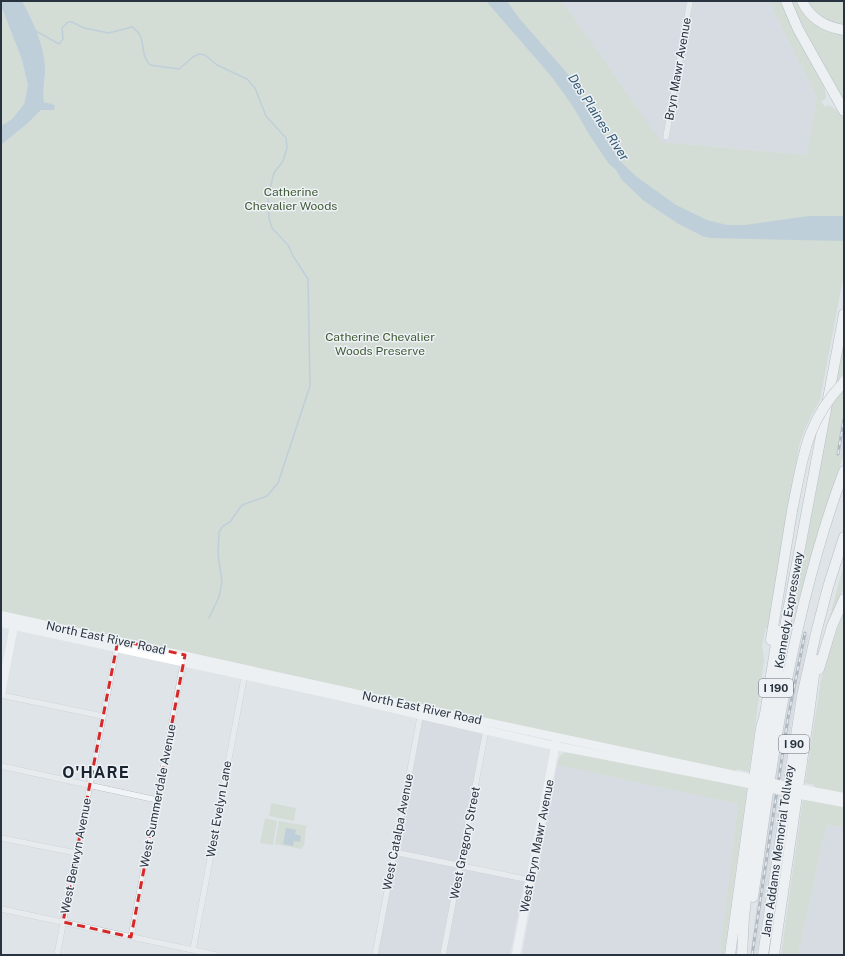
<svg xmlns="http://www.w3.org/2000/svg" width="845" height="956" viewBox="0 0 845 956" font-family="'Public Sans',sans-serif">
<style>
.built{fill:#cdd3da}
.green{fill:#c7d2c0}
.water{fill:#99b7c8}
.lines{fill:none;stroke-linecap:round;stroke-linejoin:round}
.stream{stroke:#99b7c8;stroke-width:1.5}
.street-casing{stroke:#a4abb2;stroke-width:6}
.highway-casing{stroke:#86939f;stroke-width:11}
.street{stroke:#f1f4f6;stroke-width:5.5}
.secondary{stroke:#fff;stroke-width:8}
.highway{stroke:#fff;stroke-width:10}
.rail-casing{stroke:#788592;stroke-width:3}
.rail{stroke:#eef2f6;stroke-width:1.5;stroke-dasharray:4.5;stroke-linecap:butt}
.highway-bridge-casing{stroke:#86939f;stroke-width:11;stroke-linecap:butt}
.secondary-bridge{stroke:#fff;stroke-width:8}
.highway-bridge{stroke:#fff;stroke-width:10}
.marked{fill:none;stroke:#d62828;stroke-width:3;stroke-dasharray:8 5;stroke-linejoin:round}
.labels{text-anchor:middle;stroke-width:3;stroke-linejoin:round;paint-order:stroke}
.shield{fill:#eef2f6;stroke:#636c76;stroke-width:1}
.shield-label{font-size:11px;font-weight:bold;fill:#28333f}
.street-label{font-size:12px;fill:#28333f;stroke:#eef2f6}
.park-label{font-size:12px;fill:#415b35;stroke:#eef2f6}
.water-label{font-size:13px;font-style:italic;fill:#325873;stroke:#eef2f6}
.district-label{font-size:16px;font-weight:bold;letter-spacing:1px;fill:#1a2430;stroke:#eef2f6}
</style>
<rect width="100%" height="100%" fill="#dfe4e8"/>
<!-- built -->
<path class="built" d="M562,1H770L775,14L817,97L808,155L663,142L661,147Z
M844,408V449L843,455L837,454Z
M803,633L809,634L793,713L757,955H750L775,776L795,666Z
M420,719L485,733L460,866L525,879L510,955H375Z
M557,765L738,804L720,955H522Z
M826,825L844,827V955H798Z"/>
<!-- green -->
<path class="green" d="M22,1H562L654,132L662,142L807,155L817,97L775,14L770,1H782L824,86L826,98L821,102L825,107L829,105L842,114L844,117V273L820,400C811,415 804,429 799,446L768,628H766L762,645L764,660L749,772L737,769L736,772L445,711L342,686L1,612V145L28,123L41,110H54V105L44,102C42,90 47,78 45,65C42,43 33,21 22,1Z
M790,1H799L844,33V102L806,37Z
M808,1H844V25C829,23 815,14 808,1Z
M1,6L21,57L28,85L24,104L12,119L1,126Z
M844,342V374L836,382Z
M844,386V408L837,454L843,455L844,448V453L810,559L791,629L833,398Z
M844,564V587L828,623Z
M844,612V794L814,788V785L805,783L821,679L833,640Z
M569,751L694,776L747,788L724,955H720L738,804L557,765C559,756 561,754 569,751Z
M803,799L844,807V827L826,825L798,955H781Z
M271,803L296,808L294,821L269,816Z
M265,818L277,821L273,845L260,843Z
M279,821L308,826L306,828L304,846H303L302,849L275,844Z"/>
<!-- water -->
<path class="water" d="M1,1H22C33,21 43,43 45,65C46,78 42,90 44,102L55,105L54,110H41L28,123L1,145V126L12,119L24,104L28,85L21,57L1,6Z
M486,1H507L519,18L574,81L587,109L621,162L637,177L676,205L707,220L727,225H745L809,216H844V241L710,238L702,236L677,223L644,201L622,180L616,170L609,164L590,136L572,105L551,76Z
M286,828L296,830L295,834L301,836L300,842L294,841L293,846L283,844Z"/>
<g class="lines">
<!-- stream -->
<path class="stream" d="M36,31L59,44L63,39L62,28L68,22H72L84,28L109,33L132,27C148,37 138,52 150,65L179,69L193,57L199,54L205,55L217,65L247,79L255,88L266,116L286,138L287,148L283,161L274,173L268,196L269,218L272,228L288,245L293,256L308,279L310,386L278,483L267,496L242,505L230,522L223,526L219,532L218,554L222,582L219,597L209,618"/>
<!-- street casing -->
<g class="street-casing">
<path id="street" d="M666,137L690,1
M1,695L102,716
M1,766L157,800
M1,838L76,853
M394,852L530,880
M1,909L216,955
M131,937L184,659
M193,950L245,673
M57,955L117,645
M375,955L421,712
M443,955L486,730"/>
</g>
<!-- highway casing -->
<g class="highway-casing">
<path id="highway" d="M786,1L798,29L844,111
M802,1C810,18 825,27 844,30
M771,640L792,511
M819,669L832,626L844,599
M753,897C762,835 770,772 781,711C796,629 815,548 844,471
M730,955L761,728L765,714L778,631
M742,955L744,916L757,815L785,627L844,314
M763,955L802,696L816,633L828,587L844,537
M774,955L810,706L816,660"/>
</g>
<!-- street -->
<use href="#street" class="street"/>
<!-- secondary -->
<path class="secondary" d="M1,615L421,708L740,776
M1,623L334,695L545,744L740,782
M1,693L15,621
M807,790L844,797
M806,796L844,803
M516,955L556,742"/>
<!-- highway -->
<use href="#highway" class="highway"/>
<!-- rail casing -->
<g class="rail-casing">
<path id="rail" d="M838,454L844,419
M752,955L788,718L805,633"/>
</g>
<!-- rail -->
<use href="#rail" class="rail"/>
<!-- highway-bridge casing -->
<g class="highway-bridge-casing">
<path id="highway-bridge" d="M792,511C803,458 805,423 844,382"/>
</g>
<!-- secondary-bridge -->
<path class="secondary-bridge" d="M740,776L807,790
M740,782L806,796"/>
<!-- highway-bridge -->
<use href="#highway-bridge" class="highway-bridge"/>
</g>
<!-- marked area -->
<path d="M0 0H845V956H0ZM118,640L185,655L131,937L63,922Z" fill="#dfe4e8" fill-opacity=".55" fill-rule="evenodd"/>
<path class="marked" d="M118,640L185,655L131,937L63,922Z"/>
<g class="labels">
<!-- shield labels -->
<g class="shield">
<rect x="759" y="679" width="34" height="18" rx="3"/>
<rect x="779" y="735" width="30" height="18" rx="3"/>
</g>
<g class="shield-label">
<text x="776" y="692">I 190</text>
<text x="794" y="748">I 90</text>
</g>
<!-- street labels -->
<g class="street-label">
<text transform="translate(678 69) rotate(-80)" y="4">Bryn Mawr Avenue</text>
<text transform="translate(789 610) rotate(-80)" y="4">Kennedy Expressway</text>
<text transform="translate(106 638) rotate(12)" y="4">North East River Road</text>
<text transform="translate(422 708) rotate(12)" y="4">North East River Road</text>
<text transform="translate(158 796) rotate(-79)" y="4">West Summerdale Avenue</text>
<text transform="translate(219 809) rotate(-80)" y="4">West Evelyn Lane</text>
<text transform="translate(398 832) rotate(-79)" y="4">West Catalpa Avenue</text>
<text transform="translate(465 843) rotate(-79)" y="4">West Gregory Street</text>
<text transform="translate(537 846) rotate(-79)" y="4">West Bryn Mawr Avenue</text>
<text transform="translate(778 851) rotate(-82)" y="4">Jane Addams Memorial Tollway</text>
<text transform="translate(76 856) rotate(-79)" y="4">West Berwyn Avenue</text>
</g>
<!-- park labels -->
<g class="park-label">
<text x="291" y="196">Catherine<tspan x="291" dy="14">Chevalier Woods</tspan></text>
<text x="380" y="341">Catherine Chevalier<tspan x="380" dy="14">Woods Preserve</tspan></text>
</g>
<!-- water labels -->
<g class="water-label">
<text transform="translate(599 117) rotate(57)" y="5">Des Plaines River</text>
</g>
<!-- district labels -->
<g class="district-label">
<text x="96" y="778">O'HARE</text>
</g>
</g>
<!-- border -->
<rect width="845" height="956" fill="none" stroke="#28333f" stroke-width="4"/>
</svg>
